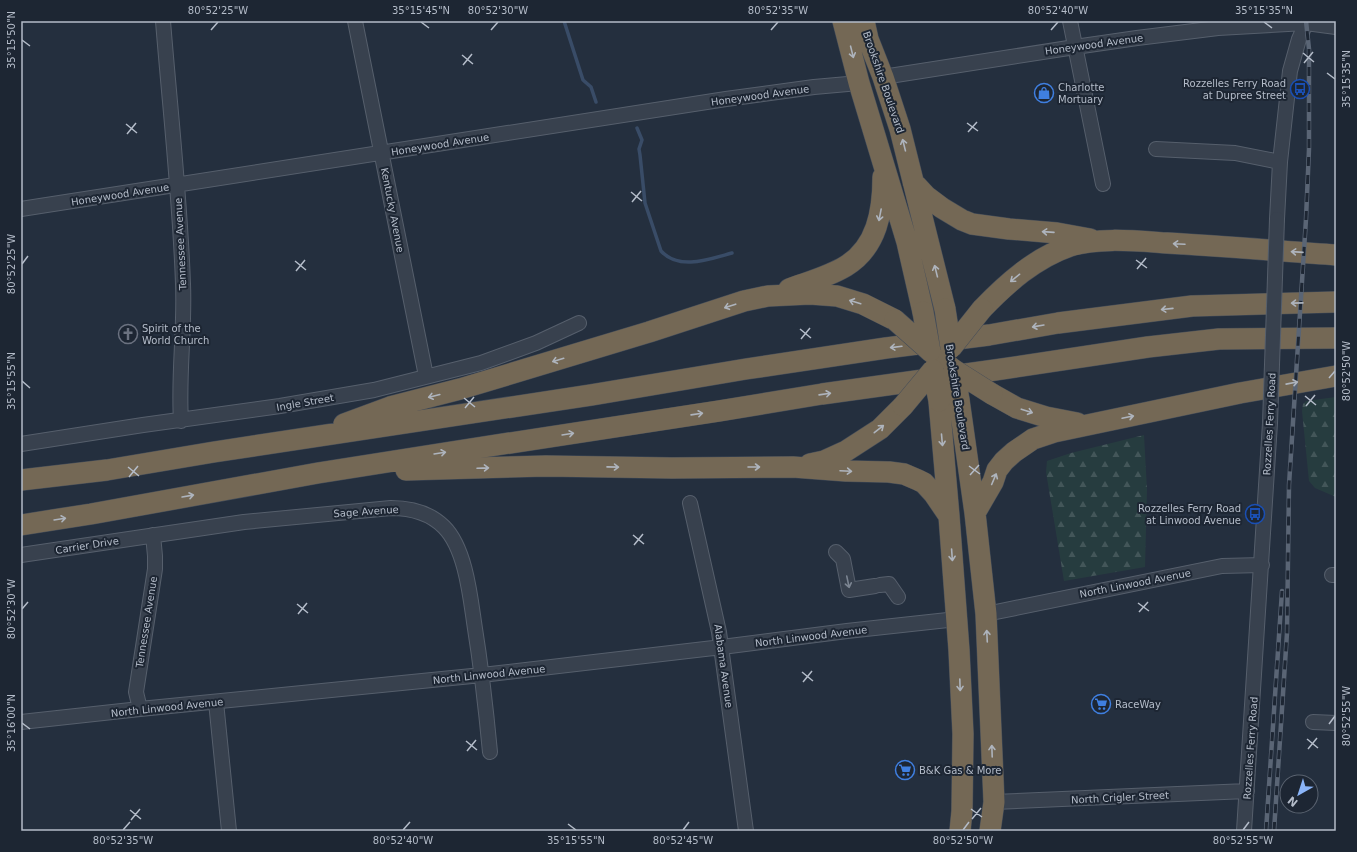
<svg xmlns="http://www.w3.org/2000/svg" width="1357" height="852" viewBox="0 0 1357 852" font-family="'DejaVu Sans',sans-serif">
<style>
.forest{fill:url(#forest-firs)}
.lines{fill:none;stroke-linecap:round;stroke-linejoin:round}
.stream{stroke:#394c67;stroke-width:3.5}
.minor-casing{stroke:#565f6c;stroke-width:16}
.highway-casing{stroke:#434c59;stroke-width:22}
.minor{stroke:#38414e;stroke-width:14}
.highway{stroke:#746855;stroke-width:21}
.rail-casing{stroke:#5a6575;stroke-width:4.5}
.rail{stroke:#1d2633;stroke-width:3;stroke-dasharray:9;stroke-linecap:butt}
.minor-bridge-casing{stroke:#565f6c;stroke-width:16;stroke-linecap:butt}
.highway-bridge-casing{stroke:#434c59;stroke-width:22;stroke-linecap:butt}
.minor-bridge{stroke:#38414e;stroke-width:14}
.highway-bridge{stroke:#746855;stroke-width:21}
.oneway{stroke:#aeb4bd}
.oneway2{stroke:#7c8592}
.ticks{fill:none;stroke:#b4bcc9;stroke-width:1.5}
.labels{text-anchor:middle;stroke-width:4;stroke-linejoin:round;paint-order:stroke}
.street-label{font-size:10px;fill:#b4bcc9;stroke:#1d2633}
.poi-label{font-size:10px;fill:#b4bcc9;stroke:#1d2633;text-anchor:start}
.neatline{fill:none;stroke:#b4bcc9;stroke-width:1.5}
.ticks-label{font-size:10px;text-anchor:middle;fill:#b4bcc9}
</style>
<defs>
<pattern id="forest-firs" width="22" height="20" patternUnits="userSpaceOnUse"><rect width="22" height="20" fill="#263c3f"/><path d="M5 1l3.5 6h-7zM16 11l3.5 6h-7z" fill="#435659"/></pattern>
</defs>
<rect width="100%" height="100%" fill="#242f3e"/>
<!-- forest -->
<path class="forest" d="M1336,397V497L1315,488L1309,481L1302,411L1303,404L1306,401Z
M1144,435L1147,490L1145,567L1064,581L1046,472L1047,461L1071,453Z"/>
<g class="lines">
<!-- stream -->
<path class="stream" d="M564,21L583,80L591,87L596,102
M637,128L642,140L639,149L640,155L645,203L661,251C679,271 710,259 732,253"/>
<!-- minor casing -->
<g class="minor-casing">
<path id="minor" d="M163,21C170,109 180,196 183,284C185,330 178,375 181,421
M355,21L426,376
M1070,21L1103,184
M883,77L1075,47L1137,38L1218,28L1306,23L1336,27
M1156,149L1235,153L1280,162
M21,209L726,99L814,87L859,83
M1277,219L1280,162L1290,71L1299,39L1307,21
M21,444L143,425L280,406L374,390L481,363L536,343L579,323
M690,503L719,632L746,831
M836,552L843,559L849,590L875,586
M21,555L244,522L391,508C411,508 430,513 444,527C465,548 470,594 474,622C481,666 486,709 490,752
M1332,575H1336
M880,585L889,584L898,597
M986,614L1222,566L1262,565
M216,702L229,831
M140,709L136,692L155,569V556L153,535
M21,722L140,709L482,675L722,647L847,631L957,619
M1313,722L1336,723
M994,802L1247,791
M1244,831L1270,423"/>
</g>
<!-- highway casing -->
<g class="highway-casing">
<path id="highway" d="M843,21L859,83L907,242L923,312
M864,21L868,39L883,77L900,129L945,309
M913,182L926,196L942,208L962,220L972,224L1009,229L1057,233L1090,239
M789,289C808,282 828,277 846,266C877,247 883,211 883,177
M982,309C1007,283 1035,258 1070,246C1098,237 1137,241 1167,243C1223,246 1280,251 1336,255
M930,351L954,370
M992,394L1017,408L1046,417L1077,423
M959,400L975,513L986,614L994,802L990,831
M939,401L949,516L959,650L963,734L962,811L960,831
M344,424L390,407L460,389L649,332L744,301L768,296L810,294L837,296L863,304L895,320
M810,464L824,461L846,451L880,429L903,406
M406,470L546,466L672,468L793,467L846,471L889,472L904,474L918,480L924,483L934,494L949,516
M21,480L107,470L214,452L591,395L746,369L886,348L989,335L1058,323L1192,306L1336,302
M975,513L993,482L997,470L1004,461L1014,452L1033,439L1054,432L1240,393L1336,376
M21,525L91,514L318,473L451,452L719,411L822,394L995,370L1148,347L1219,339L1336,338"/>
</g>
<!-- minor -->
<use href="#minor" class="minor"/>
<!-- highway -->
<use href="#highway" class="highway"/>
<!-- rail casing -->
<g class="rail-casing">
<path id="rail" d="M1266,831L1282,591
M1274,831L1287,633L1289,485L1306,219L1309,149V49L1306,21"/>
</g>
<!-- rail -->
<use href="#rail" class="rail"/>
<!-- minor-bridge casing -->
<g class="minor-bridge-casing">
<path id="minor-bridge" d="M1270,423L1277,219"/>
</g>
<!-- highway-bridge casing -->
<g class="highway-bridge-casing">
<path id="highway-bridge" d="M945,309L951,348
M923,312L930,351
M895,320L930,351
M951,348L982,309
M933,370L939,401
M954,370L992,394
M954,370L959,400
M903,406L933,370"/>
</g>
<!-- minor-bridge -->
<use href="#minor-bridge" class="minor-bridge"/>
<!-- highway-bridge -->
<use href="#highway-bridge" class="highway-bridge"/>
</g>
<!-- one-way arrows -->
<defs><path id="oneway-shaft" d="M-6 0H5M1.5-3L5.5 0L1.5 3" fill="none" stroke-width="1.6" stroke-linecap="round" stroke-linejoin="round"/></defs>
<g class="oneway">
<use href="#oneway-shaft" transform="translate(852 52) rotate(76)"/>
<use href="#oneway-shaft" transform="translate(904 145) rotate(-104)"/>
<use href="#oneway-shaft" transform="translate(880 215) rotate(101)"/>
<use href="#oneway-shaft" transform="translate(1048 232) rotate(-176)"/>
<use href="#oneway-shaft" transform="translate(1179 244) rotate(-177)"/>
<use href="#oneway-shaft" transform="translate(1297 252) rotate(-176)"/>
<use href="#oneway-shaft" transform="translate(936 271) rotate(-104)"/>
<use href="#oneway-shaft" transform="translate(1015 278) rotate(141)"/>
<use href="#oneway-shaft" transform="translate(855 302) rotate(-163)"/>
<use href="#oneway-shaft" transform="translate(1297 303) rotate(179)"/>
<use href="#oneway-shaft" transform="translate(730 306) rotate(162)"/>
<use href="#oneway-shaft" transform="translate(1167 309) rotate(174)"/>
<use href="#oneway-shaft" transform="translate(1038 326) rotate(170)"/>
<use href="#oneway-shaft" transform="translate(896 347) rotate(173)"/>
<use href="#oneway-shaft" transform="translate(558 360) rotate(163)"/>
<use href="#oneway-shaft" transform="translate(1292 383) rotate(-11)"/>
<use href="#oneway-shaft" transform="translate(825 394) rotate(-8)"/>
<use href="#oneway-shaft" transform="translate(434 396) rotate(166)"/>
<use href="#oneway-shaft" transform="translate(1027 411) rotate(18)"/>
<use href="#oneway-shaft" transform="translate(697 414) rotate(-8)"/>
<use href="#oneway-shaft" transform="translate(1128 417) rotate(-12)"/>
<use href="#oneway-shaft" transform="translate(879 429) rotate(-38)"/>
<use href="#oneway-shaft" transform="translate(568 434) rotate(-9)"/>
<use href="#oneway-shaft" transform="translate(942 440) rotate(85)"/>
<use href="#oneway-shaft" transform="translate(440 453) rotate(-9)"/>
<use href="#oneway-shaft" transform="translate(613 467) rotate(1)"/>
<use href="#oneway-shaft" transform="translate(754 467)"/>
<use href="#oneway-shaft" transform="translate(483 468) rotate(-2)"/>
<use href="#oneway-shaft" transform="translate(846 471) rotate(3)"/>
<use href="#oneway-shaft" transform="translate(994 479) rotate(-67)"/>
<use href="#oneway-shaft" transform="translate(188 496) rotate(-10)"/>
<use href="#oneway-shaft" transform="translate(60 519) rotate(-9)"/>
<use href="#oneway-shaft" transform="translate(952 555) rotate(86)"/>
<use href="#oneway-shaft" transform="translate(987 636) rotate(-93)"/>
<use href="#oneway-shaft" transform="translate(960 685) rotate(88)"/>
<use href="#oneway-shaft" transform="translate(992 751) rotate(-92)"/>
</g>
<use class="oneway2" href="#oneway-shaft" transform="translate(848 582) rotate(78)"/>
<!-- ticks -->
<path class="ticks" d="M421,22L429,28M1264,22L1272,28M211,30L218,22M491,30L498,22M771,30L778,22M1051,30L1058,22M22,40L30,46M1303,53L1314,62M462,55L473,64M1304,63L1313,52M463,65L472,54M1327,73L1335,79M967,123L978,131M126,124L137,133M968,132L977,122M127,134L136,123M631,192L642,201M632,202L641,191M1136,260L1147,268M295,261L306,270M22,264L28,256M1137,269L1146,258M296,271L305,260M800,329L811,338M801,339L810,328M1329,378L1335,371M22,381L30,388M1305,396L1316,405M464,398L475,407M1306,406L1315,395M465,408L474,397M969,466L980,474M128,467L139,476M970,475L979,465M129,477L138,466M633,535L644,544M634,545L643,534M1138,603L1149,611M297,604L308,613M22,609L28,602M1139,612L1148,602M298,614L307,603M802,672L813,681M803,682L812,671M22,723L30,729M1329,724L1335,716M1307,739L1318,748M466,741L477,750M1308,749L1317,738M467,751L476,740M971,809L982,817M130,810L141,819M972,819L981,808M131,820L140,809M568,824L576,830M123,830L130,822M403,830L410,822M683,830L689,822M963,830L969,822M1243,830L1249,822"/>
<!-- icons -->
<defs>
<g id="bus-ring" transform="scale(1)"><circle r="9.5" fill="#1d2633" stroke="#1a4fb4" stroke-width="1.5"/><path d="M-5-6H5V4H4V6H2V4H-2V6H-4V4H-5ZM-3.5-4V0h7V-4ZM-3.5 1.2v1.5H-2V1.2ZM2 1.2v1.5H3.5V1.2Z" fill="#1a4fb4"/></g>
<g id="shop-ring" transform="scale(1)"><circle r="9.5" fill="#1d2633" stroke="#3f7fe0" stroke-width="1.5"/><path d="M-5-2.5h2.3a2.7 3.5 0 0 1 5.4 0H5L5.5 6h-11ZM-1.5-2.5h3a1.5 2.3 0 0 0-3 0Z" fill="#3f7fe0"/></g>
<g id="church-ring" transform="scale(1)"><circle r="9.5" fill="#1d2633" stroke="#6b7280" stroke-width="1.5"/><path d="M-1.2-6h2.4v3.5h3.3v2.4h-3.3V6h-2.4V-.1h-3.3v-2.4h3.3Z" fill="#6b7280"/></g>
<g id="supermarket-ring" transform="scale(1)"><circle r="9.5" fill="#1d2633" stroke="#3f7fe0" stroke-width="1.5"/><path d="M-6-5.5h2.5l.6 2H6L4.5 2H-2.5L-4.4-4H-6ZM-1.5 3.2a1.3 1.3 0 1 0 .1 0ZM3 3.2a1.3 1.3 0 1 0 .1 0Z" fill="#3f7fe0"/></g>
</defs>
<g fill-rule="evenodd">
<use href="#bus-ring" x="1300" y="89"/>
<use href="#shop-ring" x="1044" y="93"/>
<use href="#church-ring" x="128" y="334"/>
<use href="#bus-ring" x="1255" y="514"/>
<use href="#supermarket-ring" x="1101" y="704"/>
<use href="#supermarket-ring" x="905" y="770"/>
</g>
<g class="labels">
<!-- street labels -->
<g class="street-label">
<text transform="translate(1094 44) rotate(-8)" y="4">Honeywood Avenue</text>
<text transform="translate(884 82) rotate(71)" y="4">Brookshire Boulevard</text>
<text transform="translate(760 95) rotate(-8)" y="4">Honeywood Avenue</text>
<text transform="translate(440 144) rotate(-9)" y="4">Honeywood Avenue</text>
<text transform="translate(120 194) rotate(-9)" y="4">Honeywood Avenue</text>
<text transform="translate(393 210) rotate(79)" y="4">Kentucky Avenue</text>
<text transform="translate(180 244) rotate(-93)" y="4">Tennessee Avenue</text>
<text transform="translate(958 397) rotate(81)" y="4">Brookshire Boulevard</text>
<text transform="translate(305 402) rotate(-10)" y="4">Ingle Street</text>
<text transform="translate(1269 424) rotate(-87)" y="4">Rozzelles Ferry Road</text>
<text transform="translate(366 511) rotate(-4)" y="4">Sage Avenue</text>
<text transform="translate(87 545) rotate(-9)" y="4">Carrier Drive</text>
<text transform="translate(1135 583) rotate(-11)" y="4">North Linwood Avenue</text>
<text transform="translate(146 622) rotate(-81)" y="4">Tennessee Avenue</text>
<text transform="translate(811 636) rotate(-7)" y="4">North Linwood Avenue</text>
<text transform="translate(724 666) rotate(82)" y="4">Alabama Avenue</text>
<text transform="translate(489 674) rotate(-6)" y="4">North Linwood Avenue</text>
<text transform="translate(167 707) rotate(-6)" y="4">North Linwood Avenue</text>
<text transform="translate(1250 748) rotate(-86)" y="4">Rozzelles Ferry Road</text>
<text transform="translate(1120 797) rotate(-3)" y="4">North Crigler Street</text>
</g>
<!-- poi labels -->
<g class="poi-label">
<text x="1286" y="87" text-anchor="end">Rozzelles Ferry Road<tspan x="1286" dy="12">at Dupree Street</tspan></text>
<text x="1058" y="91">Charlotte<tspan x="1058" dy="12">Mortuary</tspan></text>
<text x="142" y="332">Spirit of the<tspan x="142" dy="12">World Church</tspan></text>
<text x="1241" y="512" text-anchor="end">Rozzelles Ferry Road<tspan x="1241" dy="12">at Linwood Avenue</tspan></text>
<text x="1115" y="708">RaceWay</text>
<text x="919" y="774">B&amp;K Gas &amp; More</text>
</g>
</g>
<!-- border -->
<rect width="1357" height="852" fill="none" stroke="#1d2633" stroke-width="44"/>
<!-- north arrow -->
<g transform="translate(1299 794) rotate(219)"><circle r="19" fill="#1d2633" stroke="#59626f"/>
<path d="M0-3L7 15L0 10L-7 15Z" fill="#8ab4f8"/>
<text y="-6" font-size="11" font-weight="bold" text-anchor="middle" fill="#b4bcc9">N</text>
</g>
<rect x="22" y="22" width="1313" height="808" class="neatline"/>
<g class="ticks-label">
<text x="218" y="14">80°52'25"W</text>
<text x="421" y="14">35°15'45"N</text>
<text x="498" y="14">80°52'30"W</text>
<text x="778" y="14">80°52'35"W</text>
<text x="1058" y="14">80°52'40"W</text>
<text x="1264" y="14">35°15'35"N</text>
<text transform="translate(11 40) rotate(-90)" y="4">35°15'50"N</text>
<text transform="translate(1346 79) rotate(-90)" y="4">35°15'35"N</text>
<text transform="translate(11 264) rotate(-90)" y="4">80°52'25"W</text>
<text transform="translate(1346 371) rotate(-90)" y="4">80°52'50"W</text>
<text transform="translate(11 381) rotate(-90)" y="4">35°15'55"N</text>
<text transform="translate(11 609) rotate(-90)" y="4">80°52'30"W</text>
<text transform="translate(1346 716) rotate(-90)" y="4">80°52'55"W</text>
<text transform="translate(11 723) rotate(-90)" y="4">35°16'00"N</text>
<text x="123" y="844">80°52'35"W</text>
<text x="403" y="844">80°52'40"W</text>
<text x="576" y="844">35°15'55"N</text>
<text x="683" y="844">80°52'45"W</text>
<text x="963" y="844">80°52'50"W</text>
<text x="1243" y="844">80°52'55"W</text>
</g>
</svg>
